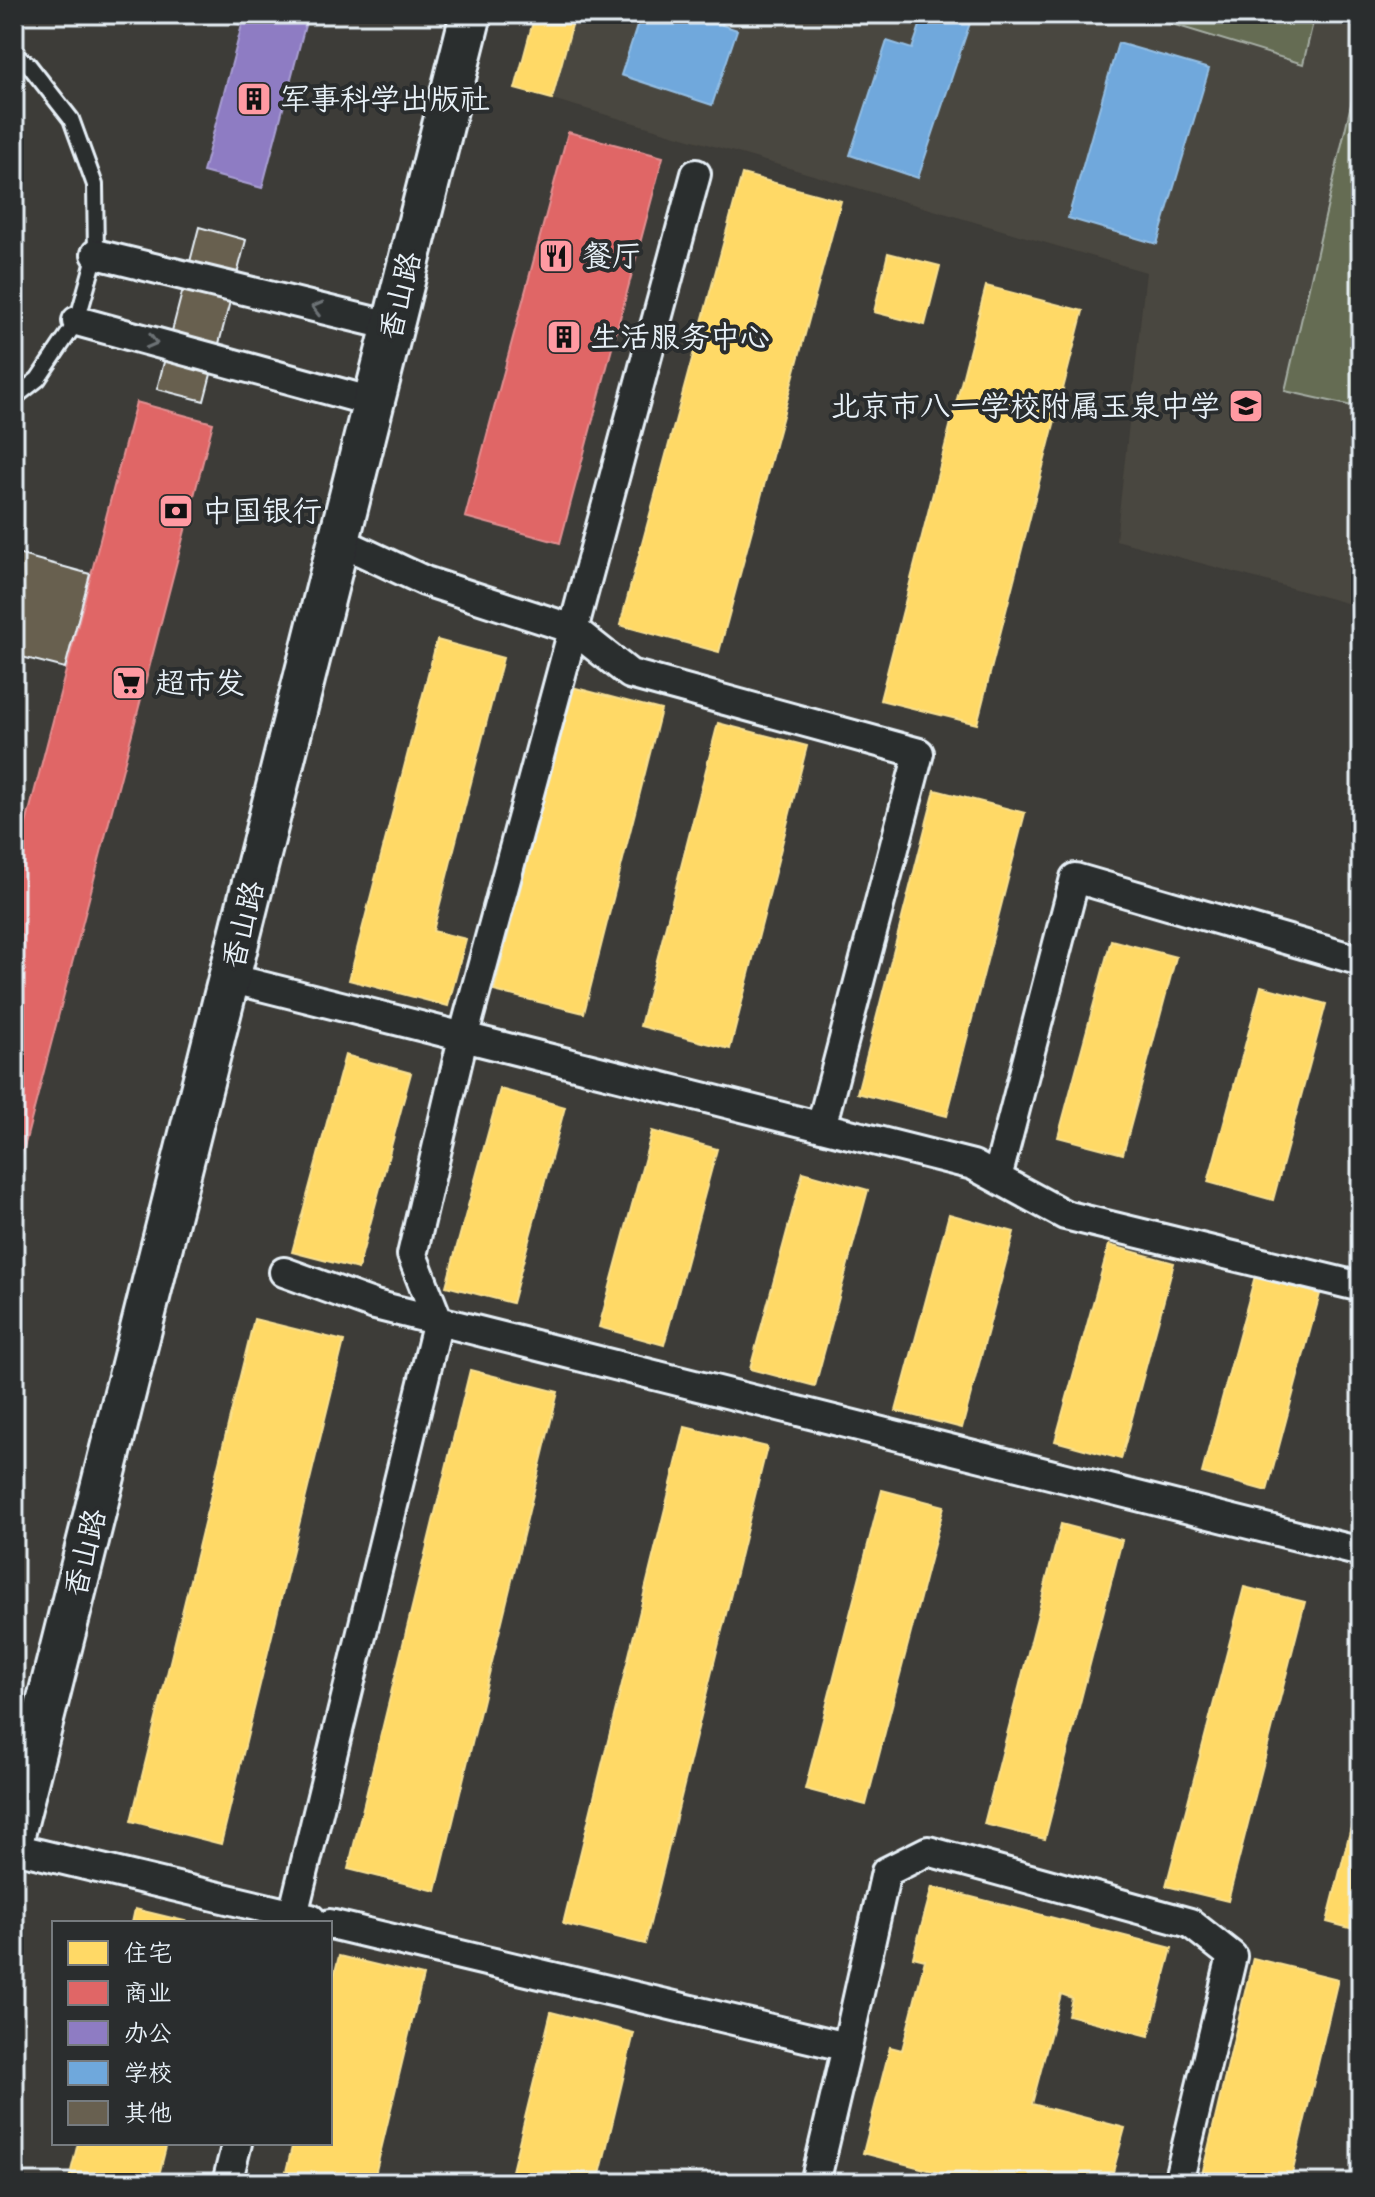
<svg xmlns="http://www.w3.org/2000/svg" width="1375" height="2197" viewBox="0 0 1375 2197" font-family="'Gochi Hand','LXGW WenKai TC',sans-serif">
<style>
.built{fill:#4a473f}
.green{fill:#656c52;stroke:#a6aea5;stroke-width:2}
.homes{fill:#ffd966;stroke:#f8e092;stroke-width:2}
.shops{fill:#e06666;stroke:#e29092;stroke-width:2}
.offices{fill:#8e7cc3;stroke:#a99fd3;stroke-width:2}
.schools{fill:#6fa8dc;stroke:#93bee4;stroke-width:2}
.building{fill:#686050;stroke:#e8f1f8;stroke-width:2}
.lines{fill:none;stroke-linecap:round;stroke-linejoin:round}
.lane-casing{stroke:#e8f1f8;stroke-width:20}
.street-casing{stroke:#e8f1f8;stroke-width:34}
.secondary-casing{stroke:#e8f1f8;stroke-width:46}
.lane{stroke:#2a2d2e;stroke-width:14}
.street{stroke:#2a2d2e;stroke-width:28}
.secondary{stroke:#2a2d2e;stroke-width:40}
.oneway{stroke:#6c7275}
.labels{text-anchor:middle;stroke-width:8;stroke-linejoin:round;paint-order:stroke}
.poi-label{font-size:30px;fill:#e8f1f8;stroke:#2a2d2e;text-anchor:start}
.street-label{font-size:30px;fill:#e8f1f8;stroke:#2a2d2e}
</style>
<rect width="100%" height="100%" fill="#3d3c38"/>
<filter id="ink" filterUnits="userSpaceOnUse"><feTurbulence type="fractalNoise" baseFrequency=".0125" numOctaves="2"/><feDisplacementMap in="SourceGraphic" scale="16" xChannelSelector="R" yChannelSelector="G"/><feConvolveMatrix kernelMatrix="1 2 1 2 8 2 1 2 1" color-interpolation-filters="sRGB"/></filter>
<g filter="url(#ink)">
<!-- built -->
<path class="built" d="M575,14H1361V607L1116,540L1146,272L552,99Z"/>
<!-- green -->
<path class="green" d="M1139,14H1315L1303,64Z
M1361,61V408L1285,391Z"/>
<!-- homes -->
<path class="homes" d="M535,14H575L552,99L515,89Z
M742,174L841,201L719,652L620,625Z
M888,253L940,266L925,325L874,312Z
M986,286L1083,311L977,724L880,700Z
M437,640L503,658L433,931L466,939L448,1006L349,980Z
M572,687L661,710L584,1013L494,991Z
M718,723L807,746L730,1049L640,1026Z
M935,790L1025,813L947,1116L857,1093Z
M1111,940L1176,957L1123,1154L1058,1137Z
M1261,986L1326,1004L1273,1200L1208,1182Z
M345,1055L411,1073L358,1269L292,1252Z
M500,1089L565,1107L512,1303L446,1286Z
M652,1131L717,1149L664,1345L599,1327Z
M803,1172L868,1190L815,1386L750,1369Z
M1361,1186V1228L1351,1225Z
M949,1214L1014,1232L962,1428L896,1411Z
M1109,1245L1174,1263L1121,1459L1055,1441Z
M1255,1276L1320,1294L1267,1491L1202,1473Z
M254,1319L344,1341L221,1844L131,1821Z
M470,1370L558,1392L436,1891L348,1869Z
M685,1427L767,1447L645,1944L563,1924Z
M882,1490L944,1506L866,1805L805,1789Z
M1061,1524L1122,1540L1045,1839L984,1824Z
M1244,1587L1305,1602L1228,1901L1166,1886Z
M1361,1788V1931L1327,1922Z
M932,1887L1172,1948L1149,2036L1068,2015L1072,1998L1061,1994L1032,2104L1125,2128L1110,2183H979L863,2153L890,2047L902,2050L925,1960L913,1957Z
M135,1909L193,1923H132Z
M339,1956L423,1976L373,2183H283L293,2143H330V1992Z
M1253,1958L1338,1979L1290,2183H1200Z
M551,2012L634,2033L598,2183H509Z
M78,2143H167L157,2183H68Z"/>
<!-- shops -->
<path class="shops" d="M568,132L663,157L560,543L465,517Z
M136,402L213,423L14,1186V870Z"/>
<!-- offices -->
<path class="offices" d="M201,14H308L262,188L203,172L242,25Z"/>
<!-- schools -->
<path class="schools" d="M641,14H726L722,25L737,30L712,105L621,75Z
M924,14H973L918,178L850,155L887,41L912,49Z
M1118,43L1209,69L1157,244L1068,218Z"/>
<!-- building -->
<path class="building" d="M199,227L246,240L204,401L157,389Z
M14,553L90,574L65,668L14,655Z"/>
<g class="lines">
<!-- lane casing -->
<g class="lane-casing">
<path id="lane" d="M14,55L28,64L71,119L95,185L96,254L77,321L38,379L14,398"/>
</g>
<!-- street casing -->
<g class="street-casing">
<path id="street" d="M96,254L392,326
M77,321L373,402
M339,541L425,581L573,629L630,674L919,753L821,1127
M229,978L973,1165L1065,1215L1361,1287
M997,1178L1075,878L1361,961
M284,1272L375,1305L1361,1552
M14,1848L311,1919
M291,1923L438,1321L412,1255L463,1038L696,174
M330,1924L847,2047L886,1872L928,1851L1190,1923L1232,1956L1178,2183
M227,2183L237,2143
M815,2183L847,2047"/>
</g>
<!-- secondary casing -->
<g class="secondary-casing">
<path id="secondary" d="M14,1835L471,14"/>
</g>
<!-- lane -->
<use href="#lane" class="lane"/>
<!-- street -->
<use href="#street" class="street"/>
<!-- secondary -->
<use href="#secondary" class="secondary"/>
</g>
<!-- one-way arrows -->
<defs><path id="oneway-chevron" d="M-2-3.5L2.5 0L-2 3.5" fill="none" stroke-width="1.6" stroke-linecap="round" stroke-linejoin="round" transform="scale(2)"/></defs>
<g class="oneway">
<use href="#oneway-chevron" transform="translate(317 308) rotate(-166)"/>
<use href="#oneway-chevron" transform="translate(152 342) rotate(15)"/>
</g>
</g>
<!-- icons -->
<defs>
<g id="building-square" transform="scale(1.8)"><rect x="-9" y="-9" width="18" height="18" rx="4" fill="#ff9aa2" stroke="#2a2d2e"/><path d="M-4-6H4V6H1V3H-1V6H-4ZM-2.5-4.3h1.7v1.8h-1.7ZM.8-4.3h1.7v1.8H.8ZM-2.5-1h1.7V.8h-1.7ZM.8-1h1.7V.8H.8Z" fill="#111"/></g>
<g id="restaurant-square" transform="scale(1.8)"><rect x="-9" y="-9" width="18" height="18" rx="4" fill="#ff9aa2" stroke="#2a2d2e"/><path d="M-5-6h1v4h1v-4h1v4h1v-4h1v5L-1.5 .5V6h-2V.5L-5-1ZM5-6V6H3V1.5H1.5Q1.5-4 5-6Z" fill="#111"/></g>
<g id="school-square" transform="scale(1.8)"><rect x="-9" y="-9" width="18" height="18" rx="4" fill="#ff9aa2" stroke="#2a2d2e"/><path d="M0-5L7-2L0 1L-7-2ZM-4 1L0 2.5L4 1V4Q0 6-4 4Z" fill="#111"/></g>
<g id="bank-square" transform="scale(1.8)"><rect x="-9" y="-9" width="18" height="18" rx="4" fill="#ff9aa2" stroke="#2a2d2e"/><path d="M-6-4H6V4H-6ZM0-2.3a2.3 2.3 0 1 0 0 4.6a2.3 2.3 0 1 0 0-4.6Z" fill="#111"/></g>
<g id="supermarket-square" transform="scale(1.8)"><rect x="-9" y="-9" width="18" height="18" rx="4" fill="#ff9aa2" stroke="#2a2d2e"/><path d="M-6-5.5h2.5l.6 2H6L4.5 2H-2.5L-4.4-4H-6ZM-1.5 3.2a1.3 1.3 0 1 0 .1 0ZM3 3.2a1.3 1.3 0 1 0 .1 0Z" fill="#111"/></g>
</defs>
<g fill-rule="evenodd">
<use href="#building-square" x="254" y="99"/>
<use href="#restaurant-square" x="556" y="256"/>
<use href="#building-square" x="564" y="337"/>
<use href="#school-square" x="1246" y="406"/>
<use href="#bank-square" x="176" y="511"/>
<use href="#supermarket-square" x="129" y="683"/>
</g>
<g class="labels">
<!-- poi labels -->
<g class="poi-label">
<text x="280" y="109">军事科学出版社</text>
<text x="582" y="266">餐厅</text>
<text x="590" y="347">生活服务中心</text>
<text x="1220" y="416" text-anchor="end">北京市八一学校附属玉泉中学</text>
<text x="202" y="521">中国银行</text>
<text x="155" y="693">超市发</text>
</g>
<!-- street labels -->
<g class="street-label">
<text transform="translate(400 296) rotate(-76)" y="10">香山路</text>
<text transform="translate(243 925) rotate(-76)" y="10">香山路</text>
<text transform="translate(85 1553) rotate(-76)" y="10">香山路</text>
</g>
</g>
<!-- margin -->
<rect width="1375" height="2197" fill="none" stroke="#2a2d2e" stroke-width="48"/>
<rect x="24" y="24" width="1327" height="2149" fill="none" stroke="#e8f1f8" stroke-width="3" filter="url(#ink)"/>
<!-- legend -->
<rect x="52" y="1921" width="280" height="224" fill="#2a2d2e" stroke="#767b7f" stroke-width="2"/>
<rect x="68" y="1941" width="40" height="24" fill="#ffd966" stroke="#767b7f" stroke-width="2"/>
<text x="124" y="1961" font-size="24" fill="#e8f1f8">住宅</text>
<rect x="68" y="1981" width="40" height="24" fill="#e06666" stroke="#767b7f" stroke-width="2"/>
<text x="124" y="2001" font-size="24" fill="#e8f1f8">商业</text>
<rect x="68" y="2021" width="40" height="24" fill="#8e7cc3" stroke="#767b7f" stroke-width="2"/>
<text x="124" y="2041" font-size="24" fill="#e8f1f8">办公</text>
<rect x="68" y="2061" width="40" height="24" fill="#6fa8dc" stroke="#767b7f" stroke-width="2"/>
<text x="124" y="2081" font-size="24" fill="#e8f1f8">学校</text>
<rect x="68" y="2101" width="40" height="24" fill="#686050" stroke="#767b7f" stroke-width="2"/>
<text x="124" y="2121" font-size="24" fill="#e8f1f8">其他</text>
</svg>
